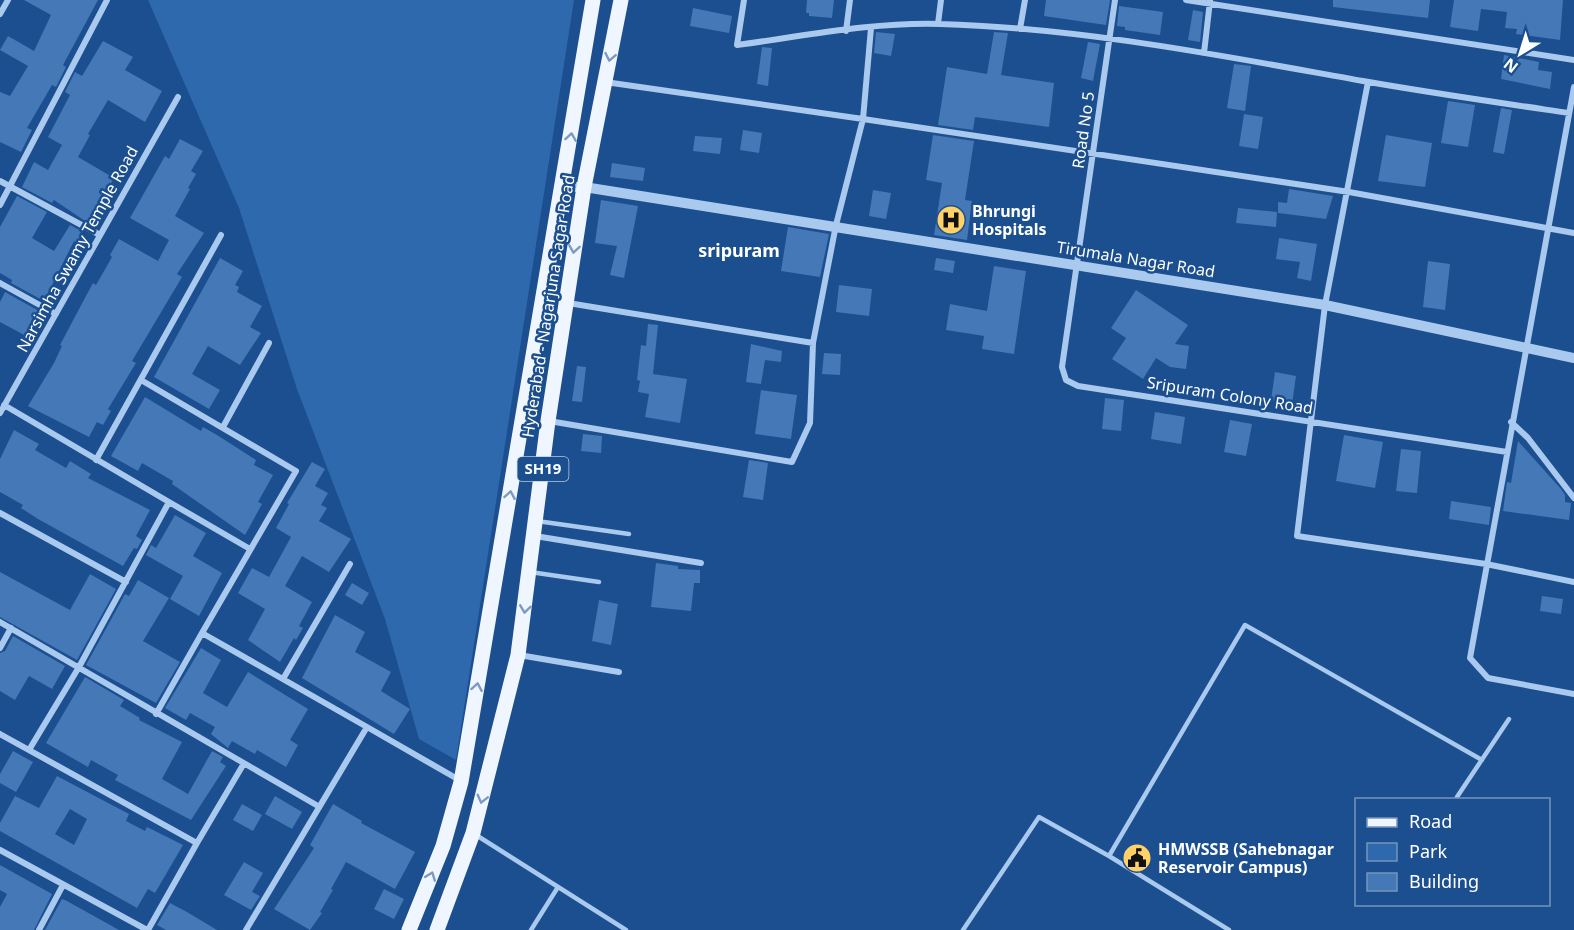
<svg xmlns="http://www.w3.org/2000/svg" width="1574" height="930" viewBox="0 0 1574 930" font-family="'Noto Sans',sans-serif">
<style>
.green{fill:#2e69ad}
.building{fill:#4478b7;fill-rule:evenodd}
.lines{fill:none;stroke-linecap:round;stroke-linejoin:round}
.service{stroke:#a9c9ee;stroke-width:4.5}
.minor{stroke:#a9c9ee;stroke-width:6}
.tertiary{stroke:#a9c9ee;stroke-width:10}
.primary{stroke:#f0f6ff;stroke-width:15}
.oneway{stroke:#7b9ac1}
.labels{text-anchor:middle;stroke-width:5;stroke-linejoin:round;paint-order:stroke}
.shield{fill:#1b4f8f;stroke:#bbcadd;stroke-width:1.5}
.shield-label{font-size:15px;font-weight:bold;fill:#fff}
.street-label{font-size:16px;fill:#fff;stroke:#1b4f8f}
.poi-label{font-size:16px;font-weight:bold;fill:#fff;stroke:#1b4f8f;text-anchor:start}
.neighbourhood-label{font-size:18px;font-weight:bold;fill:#fff;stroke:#1b4f8f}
</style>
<rect width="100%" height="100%" fill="#1b4f8f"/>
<!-- green -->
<path class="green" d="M148,0H574L456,760L419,739L385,619L297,389L239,208Z"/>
<!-- building -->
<path class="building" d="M24,0H98L63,65L66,67L56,87L52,85L27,128L32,130L21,152L0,142V92L10,96L28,66L0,50L8,36L34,51L51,15Z
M807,0H834L832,18L809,16V13H806Z
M1046,0H1110L1106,25L1044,16Z
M1333,0H1430L1428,18L1333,7Z
M1454,0H1563L1560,40L1516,34L1517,29L1505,28L1507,12L1481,9L1478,31L1450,27Z
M1119,6L1163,12L1160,35L1125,30V27L1117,26Z
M693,8L732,16L729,33L690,26Z
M1193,10L1203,12L1200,42L1188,40Z
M876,32L895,34L891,56L874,53Z
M994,32L1008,33L1001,75L1054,83L1049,127L975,117L973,130L938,125L947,67L987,74Z
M103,41L133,57L125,70L162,91L145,122L108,100L88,134L90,135L78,157L114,178L88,223L54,200L52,203L22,187L34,162L48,170L62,145L48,137L70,95L65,92L75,72L82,76Z
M1088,42L1100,44L1093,81L1081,78Z
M762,47L772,48L768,86L757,84Z
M1504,55L1539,62L1538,70L1552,72L1550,89L1501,79Z
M1234,64L1251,66L1245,111L1227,108Z
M1448,101L1475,105L1468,147L1441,143Z
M1501,108L1512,110L1504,154L1493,152Z
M1244,114L1263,117L1258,149L1239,146Z
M743,130L762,133L759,153L740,150Z
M933,135L974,141L965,200L972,201L967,240L934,235L942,183L926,180Z
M1386,135L1432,143L1425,187L1378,181Z
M695,136L722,138L720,154L693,151Z
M180,139L203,151L191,171L196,174L188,188L190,189L175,216L204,233L177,274L182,277L132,361L136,363L108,409L111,411L103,425L97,422L89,437L28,406L54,363L62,346L60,345L87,294L93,283L96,285L112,257L110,255L119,239L158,261L169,240L130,218L165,156L169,159Z
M612,163L645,168L643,181L610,177Z
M1289,189L1333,196L1326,219L1278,213V202L1287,203Z
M873,190L891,193L886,219L869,216Z
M17,196L47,212L32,238L54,251L70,225L83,232L77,243L74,241L44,301L11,283L12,280L0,273V227Z
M601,200L638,206L624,278L610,275L617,246L595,243Z
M1238,208L1277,212L1276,227L1236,223Z
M788,227L829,234L820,277L781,271Z
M1279,238L1317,244L1311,281L1297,278L1300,262L1276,259Z
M220,258L243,271L235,285L239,287L237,292L262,306L250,327L261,333L240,365L208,346L192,374L220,390L209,409L154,377Z
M936,258L955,261L953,273L934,270Z
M1428,261L1450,264L1445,310L1423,307Z
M994,266L1026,271L1014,354L982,349L984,336L946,330L950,304L987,311Z
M839,285L872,289L869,316L836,312Z
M1136,290L1188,325L1175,344L1189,346L1186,369L1170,367L1156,358L1143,379L1112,359L1126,338L1111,328Z
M5,292L39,311L26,336L0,322V302Z
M648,324L658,325L653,374L687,379L680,423L645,417L649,394L638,392L640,381L637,380L641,345L646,346Z
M751,344L782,351L781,362L765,360L761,384L746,382Z
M824,353L841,354L840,375L822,374Z
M577,366L586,367L582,402L572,401Z
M1275,372L1296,376L1292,404L1271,400Z
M761,390L797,395L791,439L755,434Z
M145,397L201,431L203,427L217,435L256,460L254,465L273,475L258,502L262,504L245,535L172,484L173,481L142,463L138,471L111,456Z
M1105,398L1124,400L1121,431L1102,429Z
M1155,412L1185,417L1181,444L1151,439Z
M1230,420L1252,424L1246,456L1224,452Z
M14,430L39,444L35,450L66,468L70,461L91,474L88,478L150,510L136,536L142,540L137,549L134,548L123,566L38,519L21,508L23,505L0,492V459Z
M583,434L602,436L601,453L581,451Z
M1344,435L1383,442L1375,488L1336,481Z
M1518,441L1561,489L1565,495V502L1571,503L1569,520L1503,511L1507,482L1511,483Z
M1401,449L1421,451L1417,493L1396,491Z
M749,460L768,463L763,500L743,497Z
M312,462L325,469L315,486L328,493L321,505L327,508L319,521L351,539L329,572L302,556L285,586L312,602L299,626L303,628L296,640L294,638L280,662L248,640L265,609L238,593L252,568L269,577L291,537L276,528L289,504L287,503Z
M1451,501L1491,507L1489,525L1449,519Z
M175,515L206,533L193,556L222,573L199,616L170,599L183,576L146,555L151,545L156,548Z
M656,563L678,566V569L700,570V583H694L691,611L651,607Z
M0,572L70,610L90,574L116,589L77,660L0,617Z
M138,580L169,598L143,641L180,662L156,703L86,665L125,594L129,596Z
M352,583L369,593L362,605L345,595Z
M1542,596L1563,599L1561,614L1540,611Z
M599,600L618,604L611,645L592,641Z
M335,615L365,632L355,652L391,672L381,691L410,709L394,734L302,678Z
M13,636L65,666L52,689L29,676L15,700L0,691V653L5,651Z
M201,648L221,660L203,693L227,707L248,672L308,709L290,740L298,745L286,767L257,750L255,754L232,741L228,748L211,734L215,727L190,713L186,720L165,708Z
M85,677L124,700L120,706L140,718L139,720L182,742L162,779L188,794L212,751L223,757L220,762L226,766L191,820L115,780L118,775L91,760L88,767L46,743Z
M13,751L33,762L16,792L0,783V774Z
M57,776L129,814L126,821L145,831L147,827L183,845L155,893L148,889L137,908L0,831V823L15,796L39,808ZM70,809L87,819L74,845L55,834Z
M275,796L302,812L292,829L265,814Z
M242,804L262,815L253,831L233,820Z
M333,804L362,821L361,823L415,852L395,889L346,862L331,889L333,890L320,912L322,913L310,930L274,909L314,848L310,845Z
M244,862L263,873L252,892L260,896L251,910L224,895Z
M0,865L52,894L34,930H0V907L7,894L0,890Z
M384,889L404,899L394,919L374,909Z
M62,899L67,901L119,930H45Z
M170,903L187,912L217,930H166L157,925Z"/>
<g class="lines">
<!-- service -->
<path class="service" d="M537,521L629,534
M530,572L599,582
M1457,797L1509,719
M476,835L626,930
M1109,856L1229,930
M531,930L558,887
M963,930L1039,817L1109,856L1245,625L1482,760"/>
<!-- minor -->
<path class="minor" d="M744,0L737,45C804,36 873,22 940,24C1082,28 1223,56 1363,81C1431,93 1501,103 1569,113
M1115,0L1062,367L1066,380L1078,386L1507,452
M1186,0L1574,60
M0,14L8,0
M938,24L941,0
M871,28L863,119L1349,192L1574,233
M1020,29L1025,0
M846,31L850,0
M1204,53L1210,1
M1368,82L1325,305L1297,536L1486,564L1574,582
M1574,87L1470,658L1488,678L1574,694
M0,181L100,235
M0,205L107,0
M0,283L56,314
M568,303L813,343
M141,380L296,471L202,633
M4,405L169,502L79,667L29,750
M0,413L178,97
M549,421L792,462L810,423L813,343L836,225L863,119L605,82
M1511,422L1528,438L1574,498
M223,427L269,343
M96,460L221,235
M169,502L250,549
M0,513L126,582
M535,536L701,563
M0,622L318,806
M0,648L11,628
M519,655L619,672
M283,679L350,564
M156,714L202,633L367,727
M0,734L197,843L243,765
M0,850L147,930
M39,930L63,885
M148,930L197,843
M246,930L367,727L461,781"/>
<!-- tertiary -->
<path class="tertiary" d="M563,187H584L1325,305L1574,358"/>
<!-- primary -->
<path class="primary" d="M409,930L443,846L461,782L593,0
M437,930L473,833L518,655L548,421L584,187L621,0"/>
</g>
<!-- one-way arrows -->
<defs><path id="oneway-chevron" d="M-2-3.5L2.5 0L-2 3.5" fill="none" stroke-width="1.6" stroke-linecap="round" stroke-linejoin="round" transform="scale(1.5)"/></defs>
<g class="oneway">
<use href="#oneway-chevron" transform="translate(610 57) rotate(101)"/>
<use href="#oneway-chevron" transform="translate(571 137) rotate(-81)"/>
<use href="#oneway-chevron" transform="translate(574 249) rotate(99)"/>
<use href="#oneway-chevron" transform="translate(510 495) rotate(-80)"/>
<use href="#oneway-chevron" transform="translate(525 609) rotate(98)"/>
<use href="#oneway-chevron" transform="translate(477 687) rotate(-80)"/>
<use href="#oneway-chevron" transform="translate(482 799) rotate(104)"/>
<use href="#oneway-chevron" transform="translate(431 876) rotate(-69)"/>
</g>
<!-- icons -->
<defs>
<g id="hospital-disc" transform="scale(1.5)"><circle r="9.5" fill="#ffd166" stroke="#1b4f8f"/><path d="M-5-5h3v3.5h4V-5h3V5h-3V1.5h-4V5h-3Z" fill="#111"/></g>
<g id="civic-disc" transform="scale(1.5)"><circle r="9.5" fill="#ffd166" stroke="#1b4f8f"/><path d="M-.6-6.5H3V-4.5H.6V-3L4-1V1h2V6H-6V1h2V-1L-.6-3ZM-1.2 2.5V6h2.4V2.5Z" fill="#111"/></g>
</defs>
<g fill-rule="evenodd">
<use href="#hospital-disc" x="951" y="220"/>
<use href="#civic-disc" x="1137" y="858"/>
</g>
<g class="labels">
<!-- shield labels -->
<rect class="shield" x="517.5" y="457" width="51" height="24" rx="4.5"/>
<g class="shield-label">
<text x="543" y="474">SH19</text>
</g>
<!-- street labels -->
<g class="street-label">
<text transform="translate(1083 130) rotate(-82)" y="6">Road No 5</text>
<text transform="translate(77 249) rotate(-61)" y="6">Narsimha Swamy Temple Road</text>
<text transform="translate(1136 259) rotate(9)" y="6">Tirumala Nagar Road</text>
<text transform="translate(548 306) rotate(-81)" y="6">Hyderabad - Nagarjuna Sagar Road</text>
<text transform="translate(1230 395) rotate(9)" y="6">Sripuram Colony Road</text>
</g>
<!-- poi labels -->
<g class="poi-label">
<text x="972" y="217">Bhrungi<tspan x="972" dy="18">Hospitals</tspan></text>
<text x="1158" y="855">HMWSSB (Sahebnagar<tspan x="1158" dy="18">Reservoir Campus)</tspan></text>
</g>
<!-- neighbourhood labels -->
<g class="neighbourhood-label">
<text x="739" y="257">sripuram</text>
</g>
</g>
<!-- legend -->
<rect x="1355" y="798" width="195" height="108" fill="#1b4f8f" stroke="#7695bc" stroke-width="1.5"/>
<rect x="1367" y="818" width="30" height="9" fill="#f0f6ff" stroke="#7695bc" stroke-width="1.5"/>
<text x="1409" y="828" font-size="18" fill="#ffffff">Road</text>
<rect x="1367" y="843" width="30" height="18" fill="#2e69ad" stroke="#7695bc" stroke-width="1.5"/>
<text x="1409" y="858" font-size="18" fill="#ffffff">Park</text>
<rect x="1367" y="873" width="30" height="18" fill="#4478b7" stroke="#7695bc" stroke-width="1.5"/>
<text x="1409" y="888" font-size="18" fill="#ffffff">Building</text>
<!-- north arrow -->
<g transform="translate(1520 54) rotate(218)" stroke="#1b4f8f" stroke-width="4.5" paint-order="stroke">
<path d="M0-4.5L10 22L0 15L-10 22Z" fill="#ffffff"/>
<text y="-9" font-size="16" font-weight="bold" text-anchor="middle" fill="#ffffff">N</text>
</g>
</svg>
